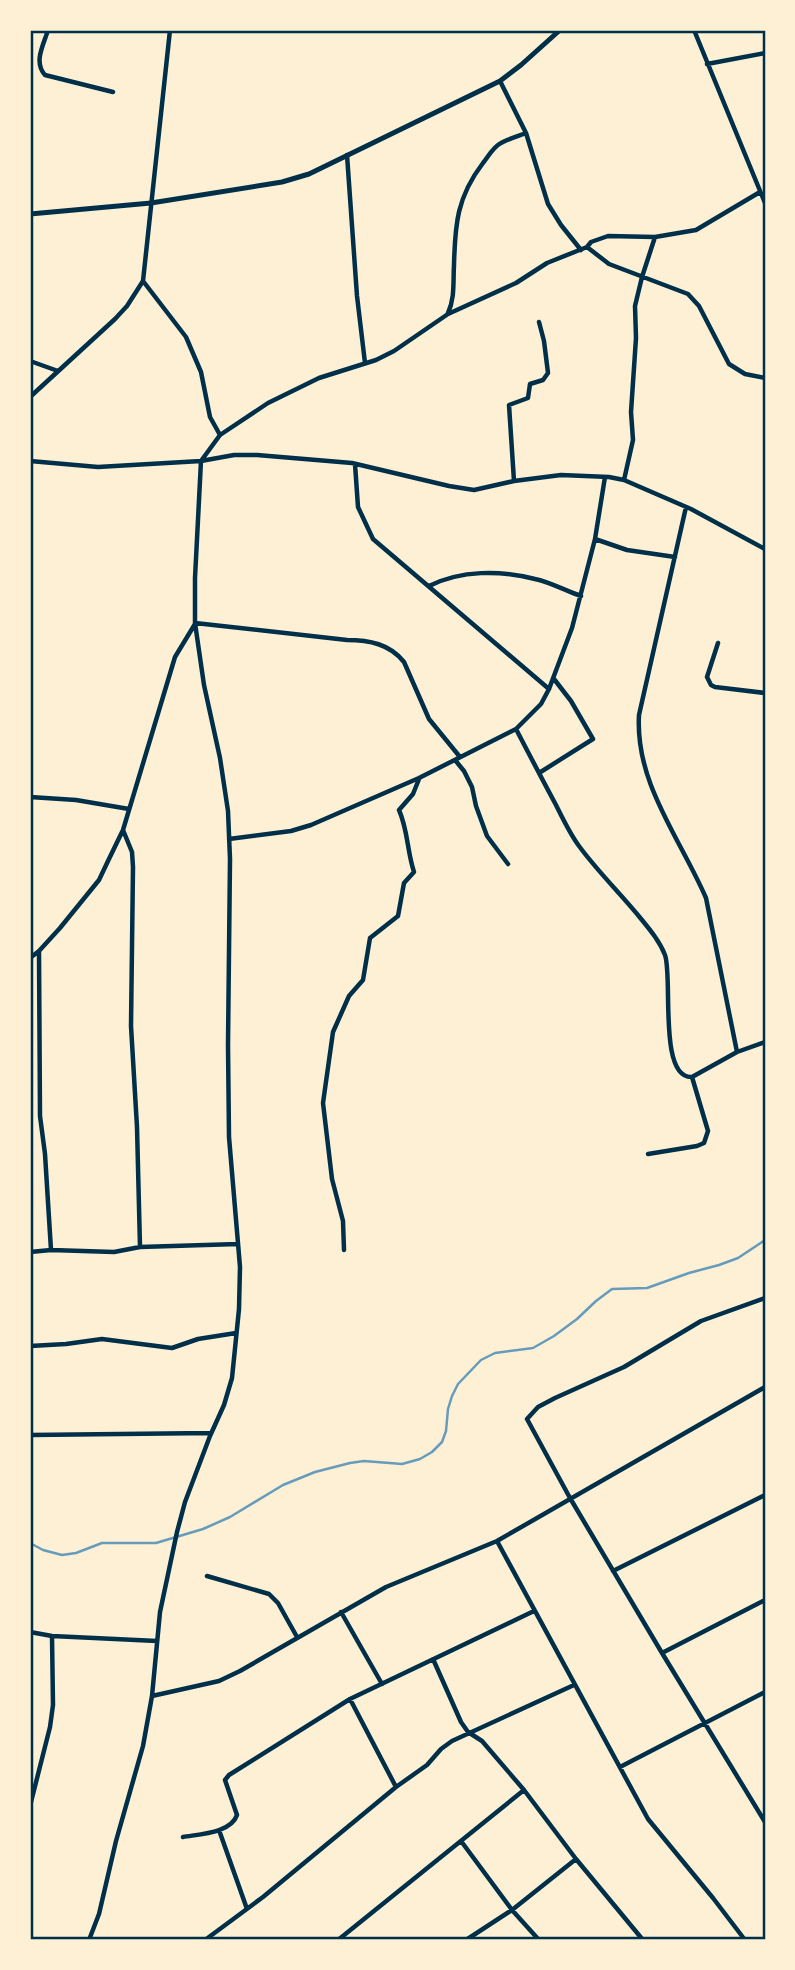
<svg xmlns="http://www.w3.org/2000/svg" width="795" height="1970" viewBox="0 0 795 1970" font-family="Commissioner,sans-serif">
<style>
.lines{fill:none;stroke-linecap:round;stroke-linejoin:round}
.stream{stroke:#669bbc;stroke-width:2.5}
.minor{stroke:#003049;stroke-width:4.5}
.tertiary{stroke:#003049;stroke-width:5}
.neatline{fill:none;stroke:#003049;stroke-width:2.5}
</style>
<rect width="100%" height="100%" fill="#fdf0d5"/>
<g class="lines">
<!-- stream -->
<path class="stream" d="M30,1543L43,1550L62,1555L76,1553L102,1543H156L203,1529L230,1517L283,1485L315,1472L350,1463L364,1461L402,1464L420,1459L432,1452L442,1442L446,1431L448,1409L452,1396L458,1384L481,1360L495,1353L533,1348L554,1336L577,1319L596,1301L612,1289L647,1288L689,1273L719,1265L738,1258L765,1240"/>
<!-- minor -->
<path class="minor" d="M48,30C44,44 33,62 45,75L113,92
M694,30L765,203
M707,64L765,53
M500,81L526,133L548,204L561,225L581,250
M347,155L357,296L365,363
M587,247L609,264L688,294L699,306L729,364L745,374L765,378
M143,281L186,337L201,372L210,417L220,435
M448,313C455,298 453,282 454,265C455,224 457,197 483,163C488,157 493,147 501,143C508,139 518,136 526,133
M30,361L58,371
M30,397L115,319L127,306L143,281L170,30
M30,461L98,467L201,461L234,455H257L352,463L449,486L474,490L514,481L561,475L609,477L624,480L691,509L765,549
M355,464L358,507L373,539L549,689
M624,480L633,440L631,412L636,338L635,306L642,277L655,237
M514,481L509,405L528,398L530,384L543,380L548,373L544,341L539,322
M686,507L639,715C635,783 680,838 706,898L737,1052
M595,539L627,550L675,557
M429,586C461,570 500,570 535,579C550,582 566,591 581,596
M195,623L347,640C369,640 390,644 404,662L429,719L460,757
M718,643L707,677L711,685L715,687L765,693
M516,729C529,754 542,779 556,805C563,819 570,834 579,846C598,872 622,895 642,920C651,931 660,942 665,955C673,977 658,1079 692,1077L737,1052L765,1042
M455,760L464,771L472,787L476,806L487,836L508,864
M539,773L593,739L571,701L554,679
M30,797L76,800L129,809
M123,830L132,852L133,867L131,1026L137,1127L140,1247
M229,839L291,831L311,825L419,778L516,729L541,704L549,689L572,628L595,539L605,477
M39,951L40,1116L45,1154L51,1250
M30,958L39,951L60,928L99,880L108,861L123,830L175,657L195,624
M648,1154L697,1146L704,1143L708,1131L692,1077
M344,1250L343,1221L332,1179L323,1103L333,1032L349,996L363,980L370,938L398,916L404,883L414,872C407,851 408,830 399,810L413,794L419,779
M30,1252L51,1250L114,1252L140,1247L238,1244
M765,1298L701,1321L624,1367L555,1398L538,1407L527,1419L570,1498L662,1653L765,1822
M30,1346L66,1344L102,1339L172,1348L198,1339L236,1333
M30,1435L211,1433
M497,1541L648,1819L713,1898L745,1940
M613,1571L765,1495
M207,1576L269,1594L278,1603L297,1637
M341,1612L382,1684
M30,1632L52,1636L157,1641
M662,1653L765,1600
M433,1659L461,1722L468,1732L482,1741L524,1790L576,1859L643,1940
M152,1696L219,1681L240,1671L386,1587L497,1541L765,1387
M350,1699L396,1787
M620,1767L765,1692
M30,1806L50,1727L53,1705L52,1636
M219,1830L247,1909
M183,1837C200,1834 231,1833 237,1815L225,1780L229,1775L350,1699L534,1611
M461,1841L512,1910L539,1940
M30,1938L35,1940
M89,1940L99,1914L116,1841L143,1746L152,1696L160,1612L177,1532L185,1502L210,1436L224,1405L232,1378L239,1309L240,1267L229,1137L228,1045L230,859L228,811L220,758L204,685L195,623V578L201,461L220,435L268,403L319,378L376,360L394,351L448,314L516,283L547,263L587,247L591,242L608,236L655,237L696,230L760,192
M205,1940L263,1897L396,1787L427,1765L441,1749L452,1741L574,1685
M338,1940L524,1790
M466,1940L512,1910L576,1859"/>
<!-- tertiary -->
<path class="tertiary" d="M30,214L151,203L282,182L309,174L500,81L521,65L560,30"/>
</g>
<!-- border -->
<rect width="795" height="1970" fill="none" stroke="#fdf0d5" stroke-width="63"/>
<rect x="32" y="32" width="732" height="1906" class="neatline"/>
</svg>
